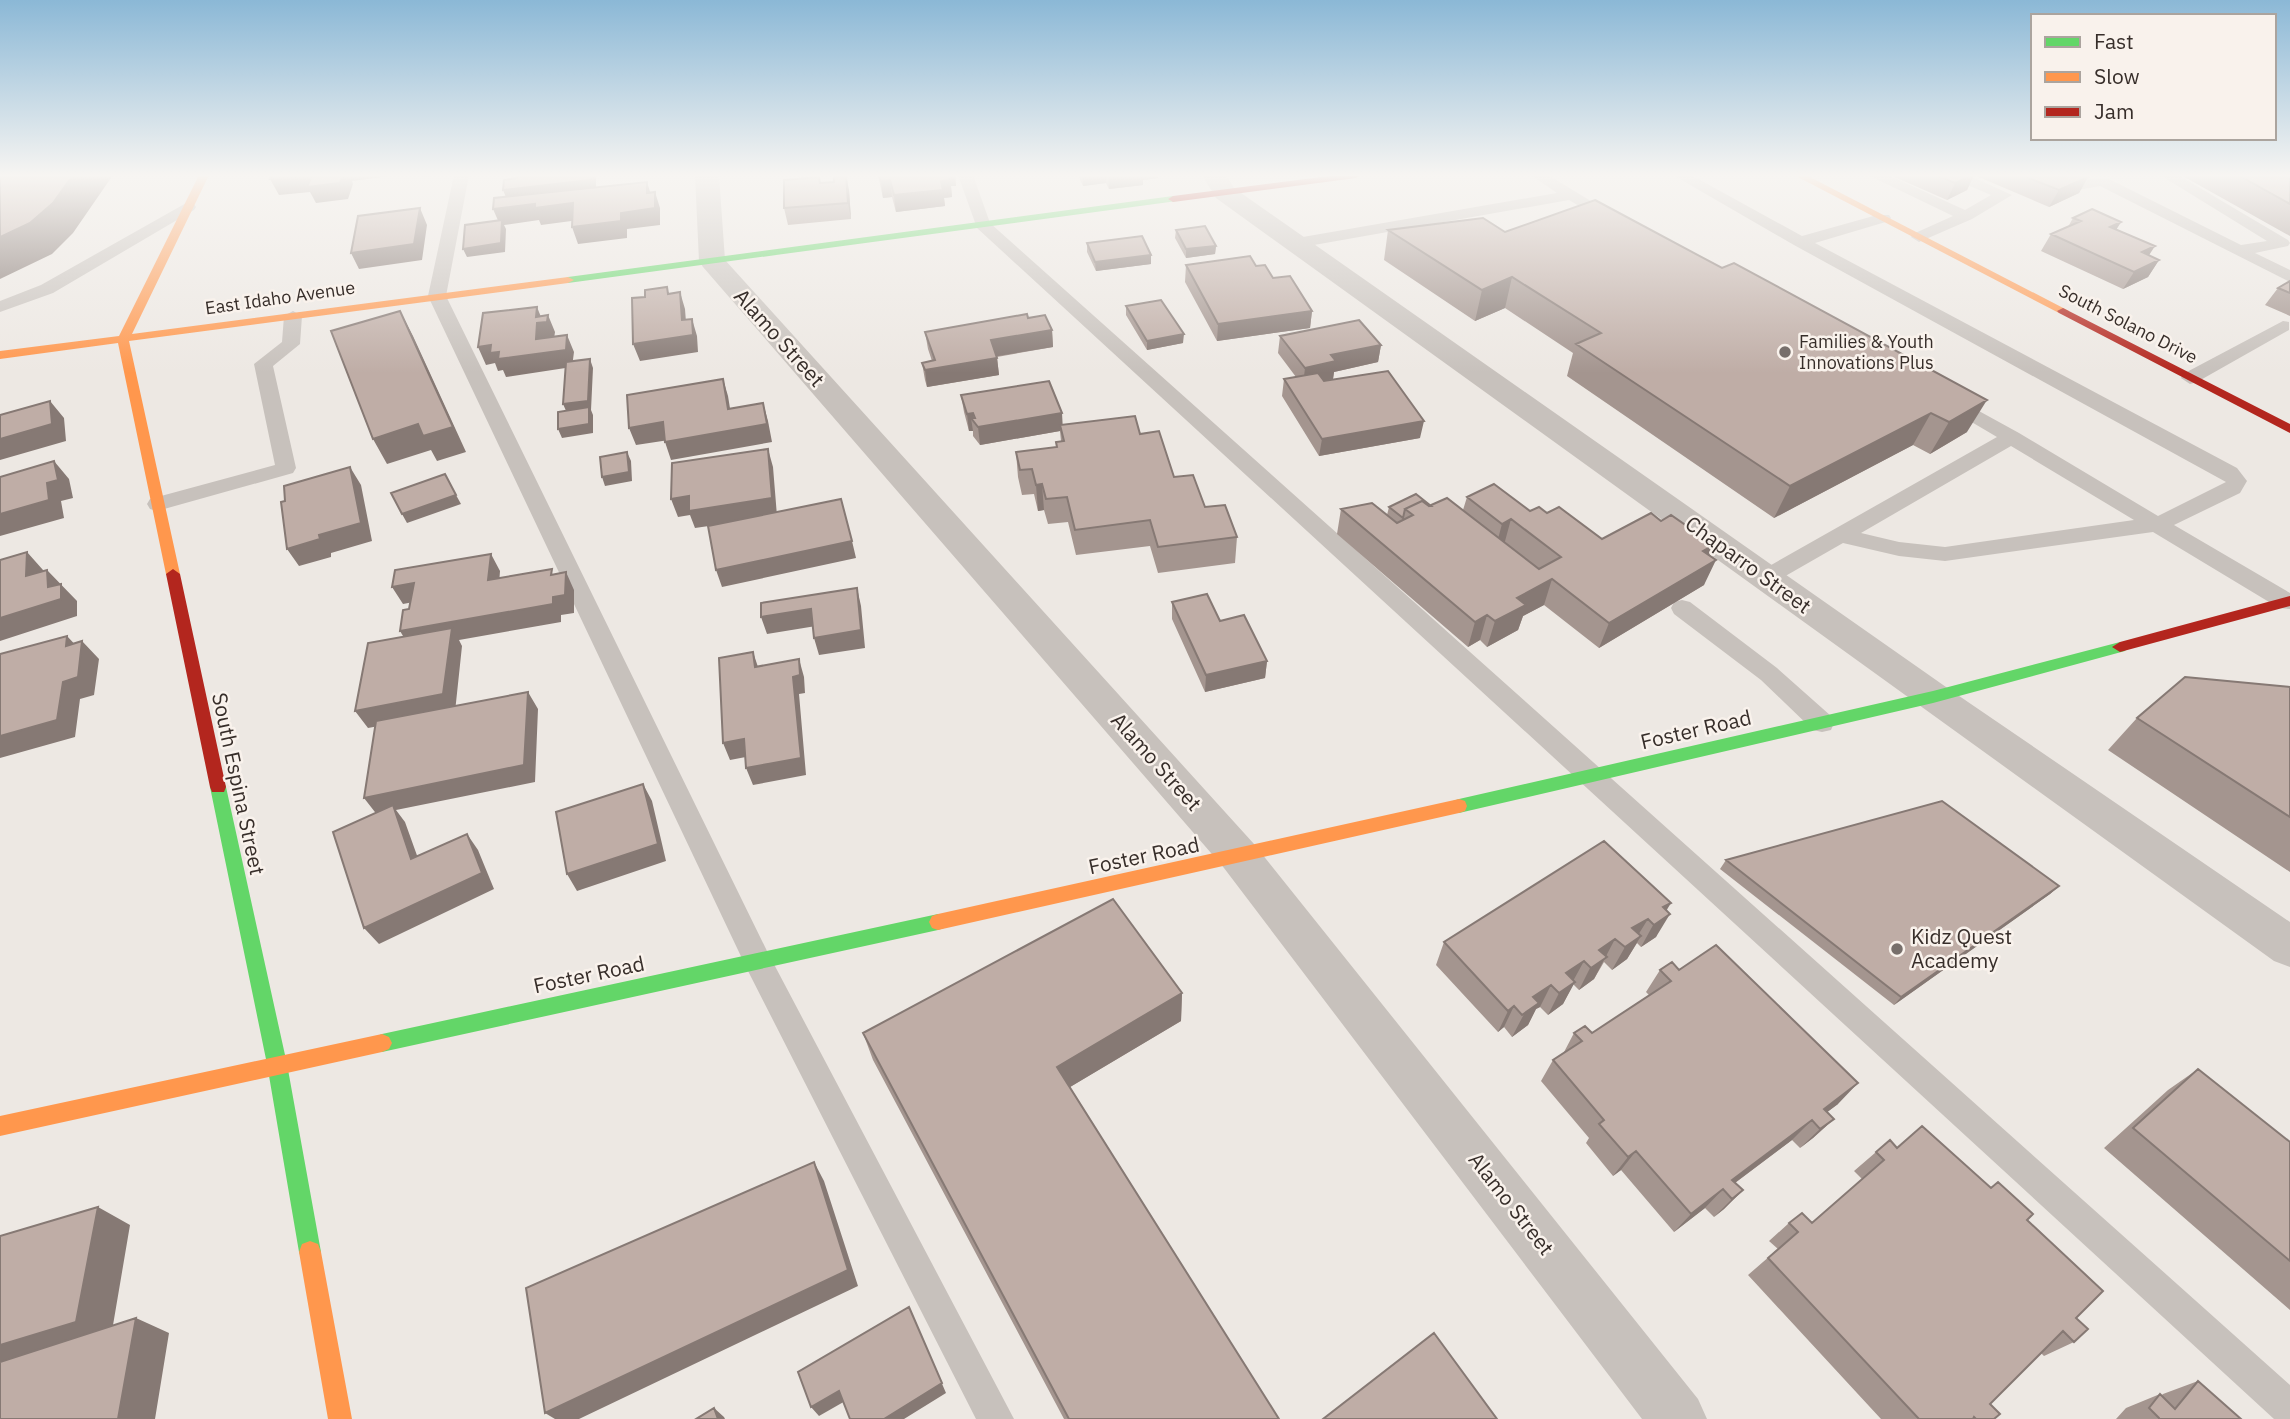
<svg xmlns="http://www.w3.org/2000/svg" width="2290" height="1419" viewBox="0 0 2290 1419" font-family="'IBM Plex Sans',sans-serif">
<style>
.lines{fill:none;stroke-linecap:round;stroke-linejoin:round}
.lane{fill:#c7c1bc;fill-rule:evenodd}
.street{fill:#c7c1bc;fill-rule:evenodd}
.fast{fill:#63d668;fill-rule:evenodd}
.slow{fill:#ff974d;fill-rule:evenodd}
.jam{fill:#b3261e;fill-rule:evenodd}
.wall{fill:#a4958f}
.shaded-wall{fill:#867974}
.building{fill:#bfada6;stroke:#867974;stroke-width:2}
.poi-dot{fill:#776f6b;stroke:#f9f2ec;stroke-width:2.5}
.labels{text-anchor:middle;stroke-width:5;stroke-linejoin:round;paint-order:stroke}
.far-street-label{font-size:18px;fill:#372e2a;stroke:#f9f2ec}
.far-poi-label{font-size:18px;fill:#372e2a;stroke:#f9f2ec;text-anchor:start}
.street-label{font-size:21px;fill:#372e2a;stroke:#f9f2ec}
.poi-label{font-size:21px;fill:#372e2a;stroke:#f9f2ec;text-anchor:start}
</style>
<rect width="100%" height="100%" fill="#ede8e3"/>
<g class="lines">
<!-- lane -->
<path class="lane" d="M454,175H469L446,296L767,951L1014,1419H976L747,969L428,296Z
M958,175H973L990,223L2290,1385V1419H2274L977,228Z
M1531,175H1548L1622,220L1620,223H1608L1569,200L1297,248L1289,243L1297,238L1557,193Z
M1673,175H1691L1802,236L1877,215H1889L1891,218L1889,221L1815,243L2237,468L2247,481L2240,493L2174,525L2290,593V609L2279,608L2153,532L1945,561L1899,556L1843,543L1773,583L1765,586L1757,583L1754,578L1757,573L1997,437L1941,404L1938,400L1941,396L1948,394L2019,433L2158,516L2226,482L1794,245ZM2011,446L2134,520L1945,547L1899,542L1861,533Z
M1868,175H1888L1965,210L1991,195L1951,178L1949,175H1968L2012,195L1972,219L1919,242L1911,237L1913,234L1953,216Z
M2050,175H2069L2080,180L2107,178L2241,245L2267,241L2160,175H2178L2288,240L2290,243L2288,246L2255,253L2290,270V282L2100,186L2078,190Z
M188,202L194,204L196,207L194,210L53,293L0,312V301L41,285Z
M293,311L302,316L300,344L273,366L296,468L293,473L157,511L150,509L147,504L150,499L275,465L254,364L282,342L284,316Z
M2283,321L2289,322V330L2197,382L2190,384L2181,378L2183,374Z
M1682,600L1690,602L1777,668L1831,716L1834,723L1831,730L1822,732L1813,730L1761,680L1674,614L1671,608L1674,602Z"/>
<!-- street -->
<path class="street" d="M695,175H719L725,260L1254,844L1698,1399L1707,1419H1642L1224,868L703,267L699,261Z
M1202,175H1226L1234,188L1946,687L2290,922V967L2274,961L1216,198Z"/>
<!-- fast -->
<path class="fast" d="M1173,196L1177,197V201L568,283L562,280L568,277Z
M2120,642L2128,647L2125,651L1933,703L1459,813L1453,811L1451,806L1453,801L1459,799L1933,691Z
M218,780L224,782L226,787L287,1064L321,1252L318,1260L310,1263L302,1260L299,1252L267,1064L210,787L212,782Z
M938,914L944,916L947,922L944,928L938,930L382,1052L375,1049L372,1043L375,1037L382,1034Z"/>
<!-- slow -->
<path class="slow" d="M199,175H209L132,334L568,277L574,280L568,283L129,341L180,574L173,579L166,574L118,343L0,359V351L119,336Z
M1794,175H1806L2069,311L2059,313Z
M1459,799L1465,801L1467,806L1465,811L1459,813L938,930L932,928L929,922L932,916L938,914Z
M382,1034L389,1037L392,1043L389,1049L382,1052L0,1136V1116Z
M310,1241L318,1244L321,1252L352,1419H328L299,1252L302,1244Z"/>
<!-- jam -->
<path class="jam" d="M1337,175H1361L1356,178L1173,202L1168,199L1173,196Z
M2063,308L2290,424V433L2059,313L2057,311Z
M173,569L180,574L226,787L224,792H212L210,787L166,574Z
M2290,596V606L2120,652L2112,647L2120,642Z"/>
</g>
<!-- wall -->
<path class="wall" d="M878,175H955L956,186H951L952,197L944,198L945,206L896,212L892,197L883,198Z
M1078,175H1158V178L1143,180V185L1109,189L1106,183L1083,186Z
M1890,175H2083L2088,177L2079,193L2049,207L1974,175L1967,190L1947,200Z
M2181,175H2287L2290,176V236Z
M821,183L849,190L851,219L788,225L784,208Z
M1595,200L1967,432L1930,454L1913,445L1774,518L1567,376L1573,353L1505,308L1475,321L1384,260L1388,230L1505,232Z
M2073,218L2121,222L2116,230L2149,255L2159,260L2148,277L2123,289L2041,251L2051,234L2068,227Z
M1176,230L1216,246L1215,254L1186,258L1175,238Z
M1087,243L1151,264L1096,271L1087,252Z
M1186,265L1256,266L1273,278L1312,311L1310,328L1217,341L1185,282Z
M2290,281V316L2265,305L2278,288Z
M1126,306L1183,343L1147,350L1126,315Z
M1028,318L1052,330L1053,347L997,357L999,375L927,387L925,380L922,363L932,361L928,349L925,332Z
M1280,336L1381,345L1378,362L1334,372L1333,379L1323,381L1420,438L1319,456L1282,396L1284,379L1296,377L1278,353Z
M961,395L1063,425L1140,434L1174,477L1237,537L1235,563L1158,573L1150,546L1076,555L1068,522L1048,524L1044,510L1038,511L1034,494L1022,495L1018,477L1016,452L1056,447V442L1061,441L1060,431L980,445L973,436V431H969L964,412Z
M1467,497L1530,511L1547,513L1602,539L1661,521L1714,545L1709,555L1704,585L1599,648L1544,605L1523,616L1518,630L1487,647L1480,640L1468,647L1337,534L1341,509L1387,515L1389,507L1431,506L1463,510Z
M1172,602L1220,621L1267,661L1265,678L1205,692L1172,619Z
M2290,687V872L2108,750L2137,718Z
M1726,860L2059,886L2050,894L1894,1005L1720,869Z
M1666,910L1656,937L1641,947L1637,943L1627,959L1612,970L1604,962L1594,979L1579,990L1573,984L1563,1004L1548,1015L1540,1007L1536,1009L1528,1025L1512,1037L1504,1027L1498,1032L1436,965L1444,942Z
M1660,970H1679L1838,1104L1827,1112L1834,1119L1813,1138L1800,1148L1792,1140L1735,1183L1743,1190L1724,1209L1714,1217L1705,1208L1674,1232L1621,1170L1613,1176L1586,1143L1589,1138L1541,1081L1553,1060L1563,1054L1574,1033H1592L1649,995L1646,992Z
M1182,993L1181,1021L1070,1087L1279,1419H1064L873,1060L863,1033Z
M2198,1069L2290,1142V1310L2104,1148L2168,1090Z
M1890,1140L1897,1148L1990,1188L1998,1182L2027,1220L2076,1318L2074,1342L2044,1356L2041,1353L1990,1404L1994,1419H1881L1748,1275L1778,1249L1769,1241L1789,1223H1811L1862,1179L1854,1171Z
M2198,1381L2241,1419H2116L2126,1408L2160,1394L2161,1396L2163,1394Z"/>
<!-- shaded-wall -->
<path class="shaded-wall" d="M73,175H113L73,233L52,254L0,279V237Z
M312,175H398L352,181L353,184L348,199L316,203L310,192L279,195L270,179Z
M423,175H439L424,177Z
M591,175H596V197L573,203L579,220L541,225L539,220L504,225L506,229L505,252L467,257L463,249L500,225L493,209L510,207L503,190Z
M846,175L849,190L851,219L848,203Z
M947,175H955L956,186H951L952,197L944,198L945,206L896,212L894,195L941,181Z
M1083,175H1106V183L1083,186Z
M1108,175H1158V178L1143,180V185L1109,189Z
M1973,175H1974L1967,190L1947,200L1955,183Z
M2088,177L2079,193L2049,207L2059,190Z
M890,180L892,197L883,198L881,181Z
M647,182L652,198L655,192L660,208V225L627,229V238L578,244L572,227L621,213L647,193Z
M420,208L427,225L422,260L359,269L351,253Z
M2121,222L2110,239V227Z
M1216,246L1215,254L1186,258V249Z
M2155,246L2144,263L2142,252Z
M1151,255V264L1096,271L1095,262Z
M2159,260L2148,277L2123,289L2134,272Z
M1512,277L1505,308L1475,321L1482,290Z
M680,292L685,309L687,336L692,319L697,336L698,352L640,361L633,344L682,320Z
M537,307L543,322L548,315L555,332L554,339L567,335L574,352L572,367L506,377L503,370L498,371L495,363L486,365L478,347L536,317Z
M400,311L413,336L466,452L437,461L431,450L387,464L373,439Z
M1312,311L1310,328L1217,341L1218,324Z
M1052,330L1053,347L992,357L991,340Z
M1184,334L1183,343L1147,350V341Z
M1381,345L1378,362L1334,372L1333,379L1303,385L1305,368L1331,355Z
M997,358L999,375L927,387L925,370Z
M590,359L593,368L591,410L593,415V433L562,438L558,429L567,413L563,404Z
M723,379L728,396L733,427L728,409Z
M1987,400L1967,432L1930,454L1949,422Z
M50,401L64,418L66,441L0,460V439Z
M763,403L768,421L772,442L671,460L665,442Z
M973,413L975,423L971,418L973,431H969L967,414Z
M1062,413L1063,431L1060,425V431L980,445L978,427Z
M1931,413L1913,445L1774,518L1790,486Z
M1424,421L1420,438L1319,456L1322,439Z
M663,422L669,440L636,445L629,428Z
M768,449L773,467L777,516L695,528L690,515L678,517L671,499Z
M627,452L631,461L632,481L605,486L602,477Z
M54,461L69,479L73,498L61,501L64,518L0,536V514L47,483Z
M350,467L361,485L372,541L331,553V557L299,566L287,549L319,535Z
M1042,484L1044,510L1038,511L1036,485Z
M456,495L461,504L407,523L402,514Z
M1511,519L1504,545L1495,550L1502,524Z
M852,541L856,558L722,587L716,570Z
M1714,545L1704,567L1716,560L1704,585L1599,648L1609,623L1703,551Z
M27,552L43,570V594L26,576Z
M491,554L500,571L498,597L488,580Z
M47,570L77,601V616L0,641V618L48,587Z
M566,572L574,590V613L561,615V622L459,640L462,646L455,712L368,728L355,711L411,649L400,631L553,597Z
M1552,579L1544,605L1523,616L1518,630L1487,647L1495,621L1517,598Z
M414,583L424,600L403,604L392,587Z
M857,588L861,606L865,648L819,655L814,638Z
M811,609L816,626L767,634L761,617Z
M1487,615L1480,640L1468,647L1475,622Z
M67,636L81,651L82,641L99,659L94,695L80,699L75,737L0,758V736L66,646Z
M753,652L759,670L755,667Z
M799,659L804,677L805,693L799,694L806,775L753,785L746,768L793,677Z
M1267,661L1265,678L1205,692L1206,675Z
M528,692L538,709L535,782L396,810L405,822L424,875L364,798Z
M744,739L751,756L730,760L723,743Z
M643,784L652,801L666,861L577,891L567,874Z
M467,834L478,850L494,889L379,944L364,928Z
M2059,886L2050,894L1894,1005L1901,997Z
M1671,903L1660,921L1670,914L1656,937L1641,947L1663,907Z
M1648,919L1635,940L1641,936L1627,959L1612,970L1625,947L1632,928Z
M1615,939L1594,979L1579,990L1599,950Z
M1584,961L1572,983L1566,973Z
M1575,982L1563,1004L1548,1015L1559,993Z
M1551,985L1540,1007L1536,1009L1528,1025L1512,1037L1533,997Z
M1182,993L1181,1021L1060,1093L1057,1067Z
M1514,1006L1504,1027L1498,1032L1508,1011Z
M1858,1083L1838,1104L1814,1122L1824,1109Z
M1834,1119L1813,1138L1800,1148L1820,1129Z
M1812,1120L1792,1140L1724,1191L1732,1180Z
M1636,1151L1621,1170L1613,1176L1628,1157Z
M814,1162L824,1181L858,1286L579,1419H555L545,1413Z
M1723,1189L1705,1208L1674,1232L1691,1214Z
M1743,1190L1724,1209L1714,1217L1732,1199Z
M98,1207L130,1225L111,1337L0,1371V1345Z
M909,1307L946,1393L904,1419H884Z
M136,1318L169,1333L155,1419H118Z
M839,1391L847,1400L819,1416L811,1407Z
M714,1408L724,1417L725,1419H718Z"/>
<!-- building -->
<path class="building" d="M0,175H73L53,203L30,223L0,237Z
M272,175H311L270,179Z
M312,175H343L340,183L307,187Z
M517,175H591L590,180L503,190L504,180L517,178Z
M834,175H846L848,203L784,208V180L819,177L820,183L834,182Z
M879,175H948L950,180L941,181L943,190L894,195L890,180L881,181Z
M1935,175H1973L1955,183Z
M2021,175H2083L2088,177L2059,190Z
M2238,175H2287L2290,176V204Z
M647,182V193L655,192V208L621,213V221L572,227L573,203L535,208V204L493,209L494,198Z
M1595,200L1722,268L1734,263L1987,400L1949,422L1931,413L1790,486L1576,344L1601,333L1512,277L1482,290L1388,230L1483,218L1505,232Z
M420,208L414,244L351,253L358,216Z
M2092,209L2121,222L2110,227L2155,246L2142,252L2159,260L2134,272L2051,234L2081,221L2073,218Z
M502,220L501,243L463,249L465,225Z
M1205,226L1216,246L1186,249L1176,230Z
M1142,236L1151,255L1095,262L1087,243Z
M1250,256L1256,266L1265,265L1273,278L1290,276L1312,311L1218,324L1186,265Z
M2290,281V293L2278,288Z
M667,287L668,294L680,292L682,320L692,319L693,335L633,344L632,298L645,297V290Z
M1161,300L1184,334L1147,341L1126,306Z
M537,307L536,317L548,315L547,322L537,323L536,339L567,335L566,350L498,359L499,352L490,353L491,345L478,347L483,313Z
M400,311L453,427L423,436L418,424L373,439L331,331Z
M1027,314L1028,318L1045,315L1052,330L991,340L997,358L925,370L922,363L935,360L925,332Z
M1359,320L1381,345L1331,355L1336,361L1305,368L1280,336Z
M590,359L588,401L563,404L566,362Z
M1388,371L1424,421L1322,439L1284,379L1318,373L1324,381Z
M723,379L728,409L763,403L767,424L665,442L663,422L629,428L627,395Z
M1049,381L1062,413L978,427L971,418H975L973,413L967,414L961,395Z
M50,401L52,424L0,439V415Z
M589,407V424L558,429V412Z
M1135,416L1140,434L1159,431L1174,477L1193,475L1205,507L1225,505L1237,537L1158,547L1150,520L1075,530L1067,497L1046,499L1042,484L1036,485L1032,469L1020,470L1016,452L1057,447L1056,442L1064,441L1060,425Z
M768,449L772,498L689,511V496L671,499L672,463Z
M627,452L629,472L602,477L600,457Z
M54,461L58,480L47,483L49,500L0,514V477Z
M350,467L361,523L319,535L320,539L287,549L281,502L285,501L284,486Z
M445,474L456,495L402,514L391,493Z
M1494,484L1530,511L1539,507L1547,513L1559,507L1602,539L1651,513L1661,521L1671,515L1714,545L1703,551L1716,560L1609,623L1552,579L1517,598L1526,605L1495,621L1487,615L1475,622L1341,509L1372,503L1397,523L1413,515L1405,509L1422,501L1429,506L1447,498L1539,569L1561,557L1511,519L1502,524L1467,497Z
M1416,494L1431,506H1429L1422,501L1405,509L1403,518L1389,507Z
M841,499L852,541L716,570L708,526Z
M27,552L26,576L47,570L48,587L61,584V599L0,618V560Z
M491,554L488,580L552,569L551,575L566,572L565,595L553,597V604L400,631L403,610L409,609L414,583L392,587L395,570Z
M857,588L861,630L814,638L811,609L761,617V603Z
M1207,594L1220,621L1244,615L1267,661L1206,675L1172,602Z
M452,628L443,694L355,711L368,643Z
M67,636L66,646L82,641L78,677L63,682L57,720L0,736V654Z
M753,652L755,667L799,659L800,675L793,677L801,758L746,768L744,739L723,743L719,658Z
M2185,677L2290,687V817L2137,718Z
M528,692L524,765L364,798L376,721Z
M643,784L658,844L567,874L556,812Z
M1942,801L2059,886L1901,997L1726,860Z
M393,805L411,859L467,834L482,873L364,928L333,832Z
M1604,841L1671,903L1663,907L1670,914L1654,925L1648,919L1632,928L1641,936L1625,947L1615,939L1599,950L1607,957L1591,968L1584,961L1566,973L1575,982L1559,993L1551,985L1533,997L1539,1003L1522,1015L1514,1006L1508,1011L1444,942Z
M1113,899L1182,993L1057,1067L1279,1419H1069L863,1033Z
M1716,945L1858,1083L1824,1109L1834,1119L1820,1129L1812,1120L1732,1180L1743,1190L1732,1199L1723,1189L1691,1214L1636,1151L1628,1157L1599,1124L1604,1120L1553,1060L1582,1041L1574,1033L1585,1026L1592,1033L1671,981L1660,970L1672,962L1679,970Z
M2198,1069L2290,1142V1261L2133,1128Z
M1922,1126L1991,1188L1998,1182L2033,1214L2027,1220L2103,1291L2076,1318L2088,1329L2074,1342L2063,1331L1990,1404L2000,1414L1994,1419H1976L1974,1417L1973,1419H1919L1768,1258L1798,1232L1789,1223L1802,1213L1812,1223L1884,1160L1876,1152L1890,1140L1897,1148Z
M814,1162L848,1270L545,1413L526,1288Z
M98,1207L76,1322L0,1345V1236Z
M909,1307L942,1383L884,1419H850L839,1391L811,1407L798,1372Z
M136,1318L118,1419H0V1362Z
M1434,1333L1497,1419H1323Z
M2198,1381L2241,1419H2159V1418L2149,1408L2160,1394L2175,1409Z
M714,1408L718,1419H696Z"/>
<!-- sky -->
<linearGradient id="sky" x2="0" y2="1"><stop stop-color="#8bb8d6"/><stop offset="0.47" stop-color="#f7f5f2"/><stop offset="1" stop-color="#f7f5f2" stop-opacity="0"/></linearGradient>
<rect width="2290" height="373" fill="url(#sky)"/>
<!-- markers -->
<g class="poi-dot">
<circle cx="1785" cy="352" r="7"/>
<circle cx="1897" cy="949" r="7"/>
</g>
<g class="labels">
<!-- far-street labels -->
<g class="far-street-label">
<text transform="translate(280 298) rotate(-8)" y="6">East Idaho Avenue</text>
<text transform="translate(2128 324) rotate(27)" y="6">South Solano Drive</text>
</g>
<!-- far-poi labels -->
<g class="far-poi-label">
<text x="1799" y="348">Families &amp; Youth<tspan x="1799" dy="21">Innovations Plus</tspan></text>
</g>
<!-- street labels -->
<g class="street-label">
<text transform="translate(779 338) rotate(48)" y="7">Alamo Street</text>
<text transform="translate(1748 565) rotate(36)" y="7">Chaparro Street</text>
<text transform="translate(1696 730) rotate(-13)" y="7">Foster Road</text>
<text transform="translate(1156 762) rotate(48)" y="7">Alamo Street</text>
<text transform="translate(238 784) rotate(78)" y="7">South Espina Street</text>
<text transform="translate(1144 856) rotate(-12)" y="7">Foster Road</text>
<text transform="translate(589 975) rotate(-12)" y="7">Foster Road</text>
<text transform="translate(1511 1204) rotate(52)" y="7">Alamo Street</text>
</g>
<!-- poi labels -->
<g class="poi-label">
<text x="1911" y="944">Kidz Quest<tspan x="1911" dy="24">Academy</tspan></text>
</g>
</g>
<!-- legend -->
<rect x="2031" y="14" width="245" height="126" fill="#f9f2ec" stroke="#aba49e" stroke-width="2"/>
<rect x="2045" y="37" width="35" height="10" fill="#63d668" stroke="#aba49e" stroke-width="2"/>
<text x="2094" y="49" font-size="21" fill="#372e2a">Fast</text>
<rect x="2045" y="72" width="35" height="10" fill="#ff974d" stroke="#aba49e" stroke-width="2"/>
<text x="2094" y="84" font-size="21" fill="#372e2a">Slow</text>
<rect x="2045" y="107" width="35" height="10" fill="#b3261e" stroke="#aba49e" stroke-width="2"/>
<text x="2094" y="119" font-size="21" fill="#372e2a">Jam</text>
</svg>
